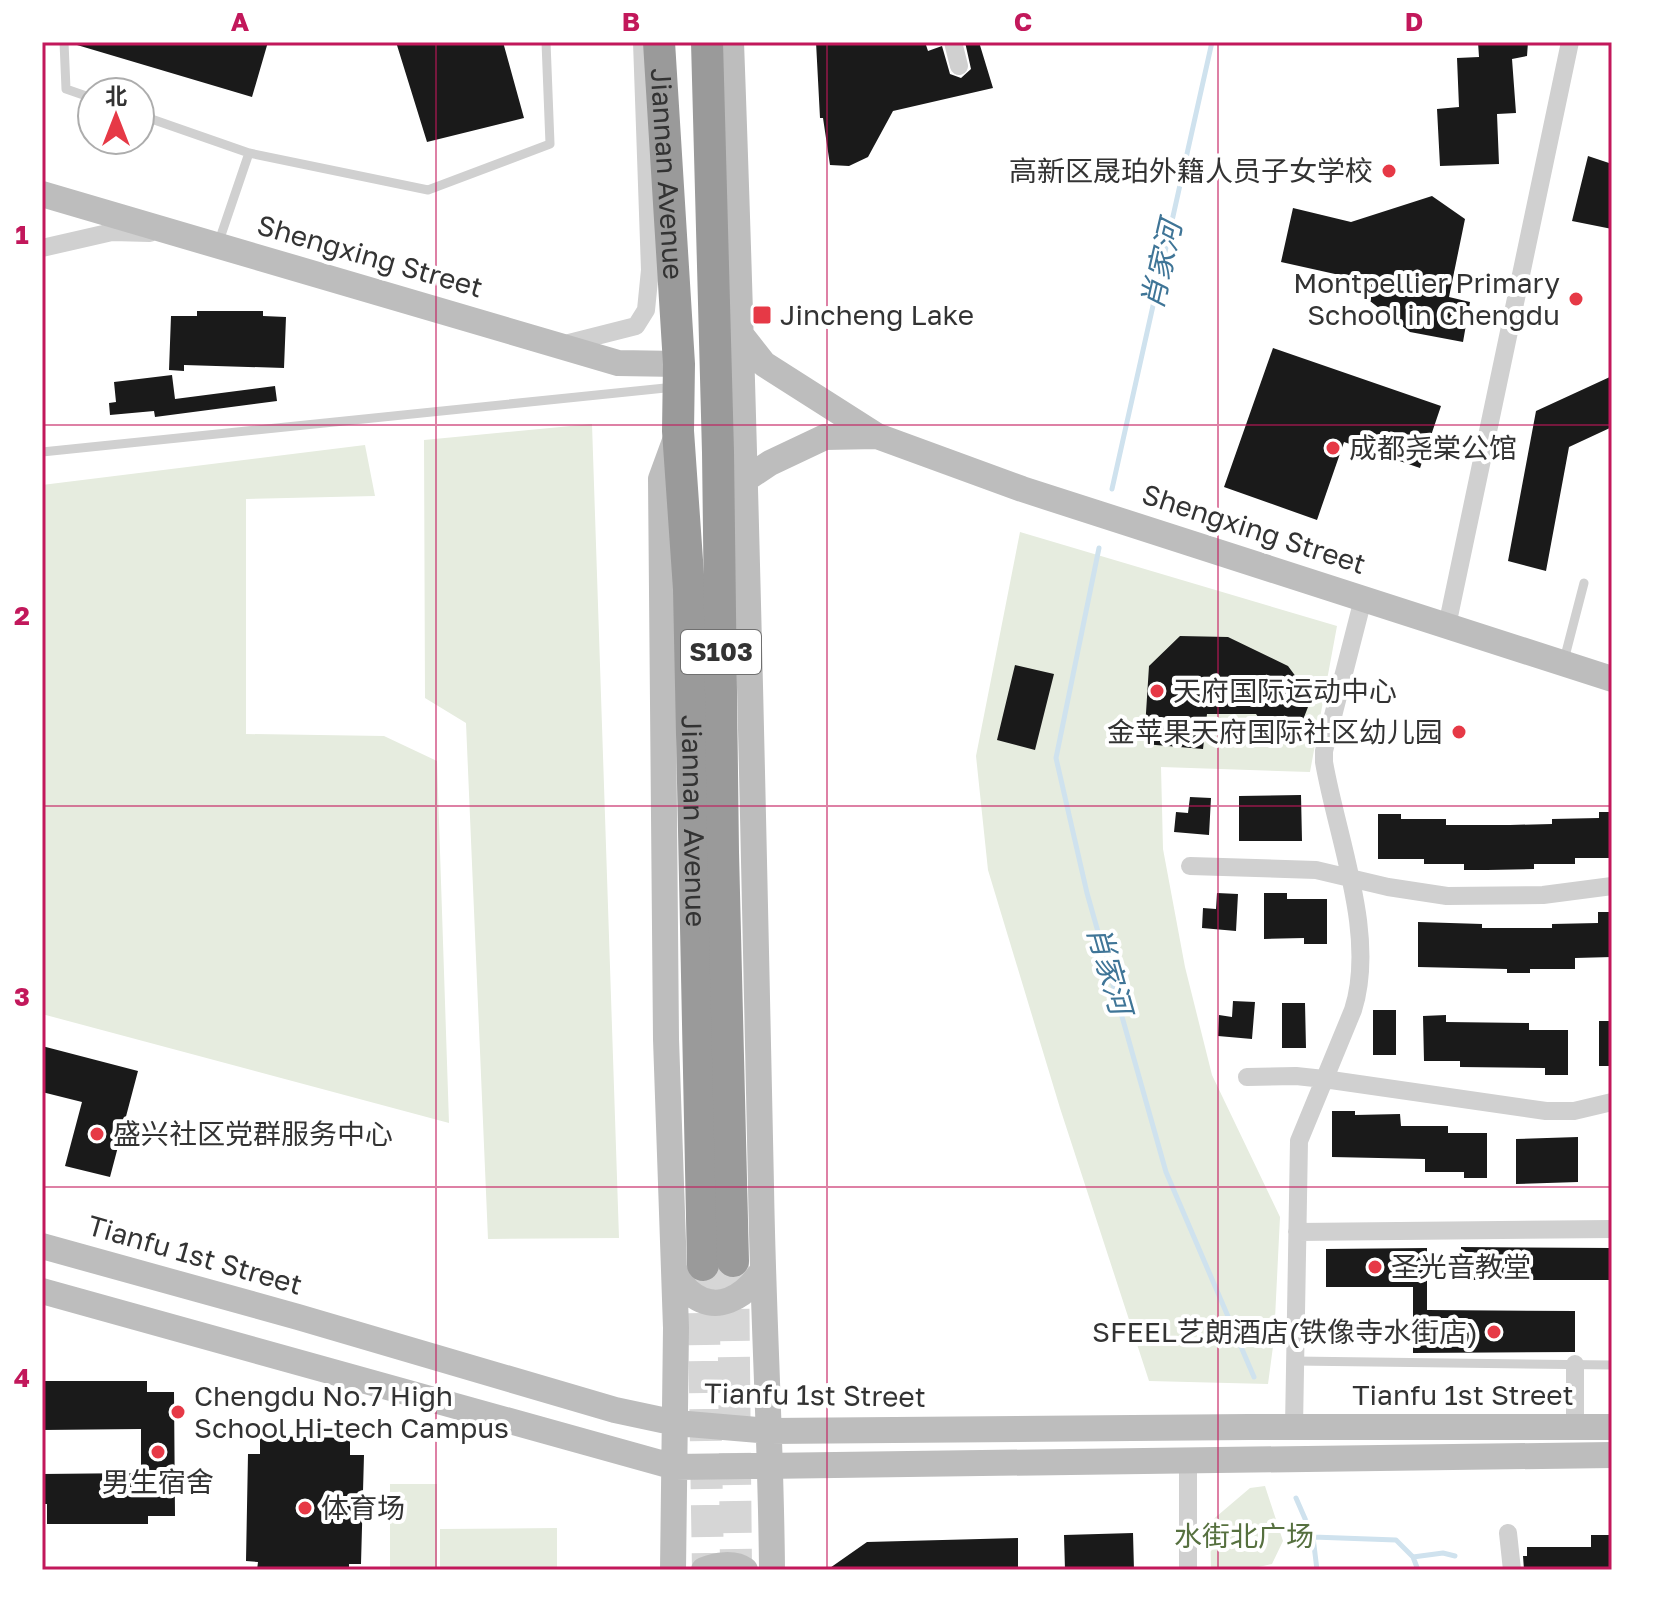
<svg xmlns="http://www.w3.org/2000/svg" width="1654" height="1612" viewBox="0 0 1654 1612" font-family="'Golos Text','Noto Sans SC',sans-serif">
<style>
.green{fill:#e6ecdf}
.lines{fill:none;stroke-linecap:round;stroke-linejoin:round}
.stream{stroke:#cfe2ee;stroke-width:5}
.building{fill:#1a1a1a}
.highway-tunnel{stroke:#d6d6d6;stroke-width:32;stroke-dasharray:32 16;stroke-linecap:butt}
.lane{stroke:#d0d0d0;stroke-width:9}
.street{stroke:#d0d0d0;stroke-width:18}
.secondary{stroke:#bdbdbd;stroke-width:26}
.highway{stroke:#9a9a9a;stroke-width:32}
.grid{fill:none;stroke:#c2185b;stroke-width:2;stroke-opacity:0.55}
.poi-dot{fill:#e63946;stroke:#fff;stroke-width:3}
.labels{text-anchor:middle;stroke-width:8;stroke-linejoin:round;paint-order:stroke}
.shield{fill:#fff;stroke:#707070;stroke-width:2}
.shield-label{font-size:26px;font-weight:bold;fill:#333}
.poi-label{font-size:28px;fill:#333;stroke:#fff;text-anchor:start}
.street-label{font-size:28px;fill:#333;stroke:#fff}
.park-label{font-size:28px;fill:#56703f;stroke:#fff}
.water-label{font-size:30px;font-style:italic;fill:#3f7597;stroke:#fff}
.neatline{fill:none;stroke:#c2185b;stroke-width:3}
.grid-label{font-size:26px;text-anchor:middle;font-weight:bold;fill:#c2185b}
</style>
<rect width="100%" height="100%" fill="#fff"/>
<!-- green -->
<path class="green" d="M592,424L619,1238L488,1239L466,723L425,698L424,440Z
M365,445L375,496L246,499V734L384,736L437,761L449,1123L42,1014V485Z
M1020,532L1337,626L1310,772L1161,767L1163,849L1185,967L1212,1075L1280,1217L1274,1339L1268,1384L1149,1381L1060,1108L988,870L976,756Z
M390,1484H437V1570H390Z
M1265,1486L1283,1541L1272,1564L1245,1570H1211L1210,1522L1250,1488Z
M557,1528V1570H440V1529Z"/>
<g class="lines">
<!-- stream -->
<path class="stream" d="M1112,489L1212,42
M1099,548L1056,758L1087,893L1166,1172L1254,1377
M1296,1498L1313,1537L1317,1570
M1313,1537L1396,1540L1413,1557L1418,1570
M1413,1557L1443,1553L1455,1556"/>
</g>
<!-- building -->
<path class="building" d="M78,42H268L252,97L77,45Z
M396,42H503L524,118L427,142Z
M816,42H925L928,51L942,46L950,74L961,78L971,69L965,42H979L993,88L893,111L868,157L849,166L830,165L823,118H820Z
M1478,42H1528L1527,56L1512,59L1516,113L1497,114L1499,164L1440,166L1437,109L1459,107L1457,58L1479,57Z
M1588,156L1612,164V229L1572,221Z
M1432,196L1465,219L1449,297L1470,302L1463,342L1410,332L1335,274L1281,262L1293,208L1351,222Z
M197,311H263V316L286,317L284,368L184,365V371L169,370L171,316H197Z
M1273,348L1441,406L1420,468L1344,442L1317,520L1224,487Z
M172,375L175,399L275,386L277,401L155,417L154,411L110,415L109,403L116,402L114,382Z
M1612,376V427L1569,447L1546,571L1508,561L1536,411Z
M1180,636L1228,637L1288,666L1305,689L1308,707L1301,725L1287,738L1268,731L1256,714H1207L1203,749L1144,744L1149,666Z
M1015,665L1054,674L1035,750L997,740Z
M1301,795L1302,841H1239V796Z
M1190,797L1211,798L1209,835L1174,832L1176,812L1188,813Z
M1599,812H1612V858H1575V864H1534V869L1487,870H1464V864H1424V859H1378V814H1401V819H1446V825H1510L1552,824V819L1599,818Z
M1217,893L1238,894L1236,931L1202,928L1203,908L1216,909Z
M1264,893H1287V899H1327V944H1304V938L1264,939Z
M1598,912H1612V957L1575,958V969H1530V973H1507V969L1418,967V922L1482,924V928H1552V924L1598,923Z
M1233,1001L1255,1002L1252,1039L1218,1036L1219,1015L1232,1017Z
M1282,1003H1305L1306,1048H1282Z
M1373,1010H1396V1055H1373Z
M1446,1015V1022L1529,1023V1030H1568V1075H1545V1068L1460,1067V1061H1424L1423,1016Z
M1599,1021H1612V1066H1599Z
M42,1046L138,1071L110,1177L65,1166L82,1102L42,1092Z
M1332,1111H1355V1115L1400,1114L1401,1126H1448V1133H1487V1178H1464V1172H1425V1159L1332,1157Z
M1578,1137V1182L1516,1184V1139Z
M1461,1247L1612,1248V1280H1461Z
M1427,1248V1310L1575,1311V1352L1413,1353V1287H1326V1249Z
M42,1381H147V1392H174L175,1516H148V1524H47V1504H42V1474L141,1473V1429L42,1430Z
M260,1436L350,1438V1455H364L361,1564H349V1570H257L258,1562L246,1561L248,1454H260Z
M1133,1533L1134,1570H1065L1064,1535Z
M1591,1535H1612V1570H1524L1523,1556H1527V1547H1591Z
M1018,1538V1568L827,1570L867,1542Z"/>
<g class="lines">
<!-- highway-tunnel -->
<path class="highway-tunnel" d="M733,1261L736,1570
M703,1265L708,1570"/>
<!-- lane -->
<path class="lane" d="M64,42L66,89L92,98
M140,115L249,153L428,190L550,144L546,42
M218,244L249,153
M42,452L675,387
M1564,660L1584,583
M1295,1361L1612,1365"/>
<!-- street -->
<path class="street" d="M953,42L959,66
M42,248L112,232L150,233
M561,345L636,326L646,310L650,270L642,42
M1447,626L1570,42
M1190,866L1316,870L1388,887L1447,896L1543,895L1612,886
M1247,1077L1296,1076L1324,1079L1546,1111H1574L1612,1102
M1297,1232L1612,1229
M1575,1364V1427
M1294,1427L1299,1141L1353,1010C1377,935 1337,838 1324,762V751L1363,599
M1188,1460V1570
M1508,1533L1512,1570"/>
<!-- secondary -->
<path class="secondary" d="M731,42C745,423 753,805 761,1186C763,1314 771,1442 772,1570
M42,194L618,363L679,364
M742,336L764,364L877,436L1022,489L1612,679
M746,479L770,463L825,437L877,436
M42,1246L298,1317L615,1410L676,1423L770,1431L1249,1427H1612
M674,1269C678,1276 682,1285 688,1291C716,1316 745,1297 762,1271
M42,1291L675,1467L1612,1455
M673,1570L676,1328L666,1039L661,479L676,438
M704,1570C716,1565 734,1562 745,1570"/>
<!-- highway -->
<g class="highway">
<path id="s1" d="M659,42L679,364L678,431L689,589L703,1265"/>
<path d="M707,42L718,452L723,852L733,1261"/>
</g>
</g>
<!-- grid -->
<path class="grid" d="M436,42V1570M827,42V1570M1218,42V1570M42,425H1612M42,806H1612M42,1187H1612"/>
<!-- markers -->
<g class="poi-dot">
<circle cx="1389" cy="171" r="8"/>
<circle cx="1576" cy="299" r="8"/>
<rect x="752" y="305" width="20" height="20" rx="4"/>
<circle cx="1333" cy="448" r="8"/>
<circle cx="1157" cy="691" r="8"/>
<circle cx="1459" cy="732" r="8"/>
<circle cx="97" cy="1134" r="8"/>
<circle cx="1375" cy="1267" r="8"/>
<circle cx="1494" cy="1332" r="8"/>
<circle cx="178" cy="1412" r="8"/>
<circle cx="158" cy="1452" r="8"/>
<circle cx="305" cy="1508" r="8"/>
</g>
<g class="labels">
<!-- shield labels -->
<rect class="shield" x="681" y="630" width="80" height="44" rx="6"/>
<g class="shield-label">
<text x="721" y="661">S103</text>
</g>
<!-- poi labels -->
<g class="poi-label">
<text x="1373" y="181" text-anchor="end">高新区晟珀外籍人员子女学校</text>
<text x="1560" y="293" text-anchor="end">Montpellier Primary<tspan x="1560" dy="32">School in Chengdu</tspan></text>
<text x="780" y="325">Jincheng Lake</text>
<text x="1349" y="458">成都尧棠公馆</text>
<text x="1173" y="701">天府国际运动中心</text>
<text x="1443" y="742" text-anchor="end">金苹果天府国际社区幼儿园</text>
<text x="113" y="1144">盛兴社区党群服务中心</text>
<text x="1391" y="1277">圣光音教堂</text>
<text x="1478" y="1342" text-anchor="end">SFEEL艺朗酒店(铁像寺水街店)</text>
<text x="194" y="1406">Chengdu No.7 High<tspan x="194" dy="32">School Hi-tech Campus</tspan></text>
<text x="158" y="1492" text-anchor="middle">男生宿舍</text>
<text x="321" y="1518">体育场</text>
</g>
<!-- street labels -->
<g class="street-label">
<text dy="10" stroke="none"><textPath href="#s1" startOffset="132">Jiannan Avenue</textPath></text>
<text transform="translate(370 256) rotate(16)" y="10">Shengxing Street</text>
<text transform="translate(1254 529) rotate(18)" y="10">Shengxing Street</text>
<text dy="10" stroke="none"><textPath href="#s1" startOffset="780">Jiannan Avenue</textPath></text>
<text transform="translate(195 1255) rotate(16)" y="10">Tianfu 1st Street</text>
<text transform="translate(815 1395) rotate(1)" y="10">Tianfu 1st Street</text>
<text x="1463" y="1405">Tianfu 1st Street</text>
</g>
<!-- park labels -->
<g class="park-label">
<text x="1244" y="1546">水街北广场</text>
</g>
<!-- water labels -->
<g class="water-label">
<text transform="translate(1162 265) rotate(-77)" y="10">肖家河</text>
<text transform="translate(1109 970) rotate(74)" y="10">肖家河</text>
</g>
</g>
<!-- border -->
<rect width="1654" height="1612" fill="none" stroke="#ffffff" stroke-width="88"/>
<!-- north arrow -->
<g transform="translate(116 116)"><circle r="38" fill="#ffffff" stroke="#adadad" stroke-width="2"/>
<path d="M0-6L14 30L0 20L-14 30Z" fill="#e63946"/>
<text y="-12" font-size="22" font-weight="bold" text-anchor="middle" fill="#333333">北</text>
</g>
<rect x="44" y="44" width="1566" height="1524" class="neatline"/>
<g class="grid-label">
<text x="240" y="31">A</text>
<text x="631" y="31">B</text>
<text x="1023" y="31">C</text>
<text x="1414" y="31">D</text>
<text x="22" y="244">1</text>
<text x="22" y="625">2</text>
<text x="22" y="1006">3</text>
<text x="22" y="1387">4</text>
</g>
</svg>
